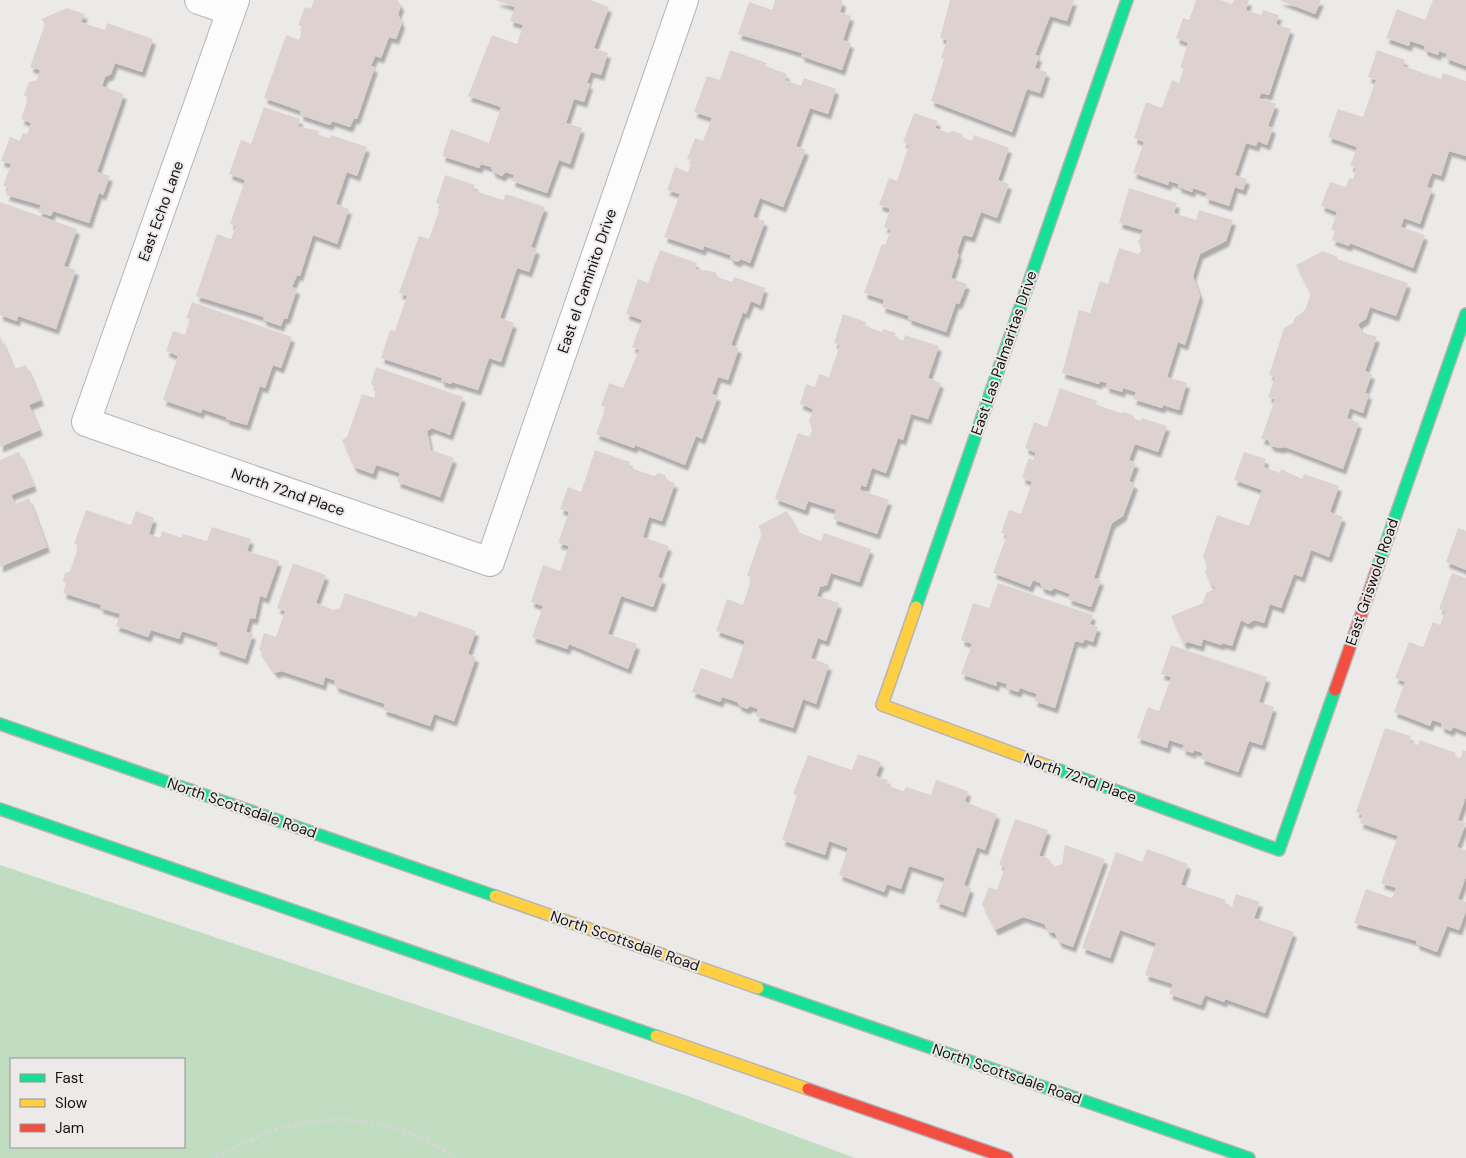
<svg xmlns="http://www.w3.org/2000/svg" width="1466" height="1158" viewBox="0 0 1466 1158" font-family="'DM Sans',sans-serif">
<style>
.green{fill:#c1ddc1;fill-rule:evenodd}
.building{fill:#ded2d0;filter:url(#shadow)}
.lines{fill:none;stroke-linecap:round;stroke-linejoin:round}
.street-casing{stroke:#b6b4b4;stroke-width:30}
.fast-casing{stroke:#b6b4b4;stroke-width:14}
.slow-casing{stroke:#b6b4b4;stroke-width:14}
.jam-casing{stroke:#b6b4b4;stroke-width:14}
.path{stroke:#d6d5d5;stroke-width:3;stroke-dasharray:4 2.5;stroke-linecap:butt}
.street{stroke:#fcfcfc;stroke-width:28}
.fast{stroke:#16e098;stroke-width:11}
.slow{stroke:#ffcf43;stroke-width:11}
.jam{stroke:#f24e42;stroke-width:11}
.labels{text-anchor:middle;stroke-width:4;stroke-linejoin:round;paint-order:stroke}
.street-label{font-size:15px;fill:#141313;stroke:#ede9e8}
</style>
<defs>
<filter id="shadow"><feDropShadow dx="3" dy="5.5" stdDeviation="1" flood-color="#0004"/></filter>
</defs>
<rect width="100%" height="100%" fill="#eceae9"/>
<!-- green -->
<path class="green" d="M0,865L688,1096L855,1158H0ZM11,1059H184V1147H11Z"/>
<!-- building -->
<path class="building" d="M314,0H398L401,6L398,14L402,23L396,39L389,37L381,58L375,56L371,66L375,67L357,119L354,118L350,127L332,121L330,125L300,115L301,111L264,98L286,35L299,40L303,27L298,25L305,7L311,9Z
M495,0H590L609,7L594,48L608,53L601,75L591,72L587,83L590,84L584,102L574,99L566,123L582,128L570,164L559,160L547,193L512,181L514,175L506,172L502,176L493,172L491,167L481,164L479,168L442,156L451,129L489,143L501,107L468,96L492,35L517,44L523,25L510,21L515,7Z
M775,0H841L843,2L840,12L851,16L843,40L851,43L842,70L801,56L802,53L738,34L749,2L772,10Z
M950,0H1074L1067,21L1050,16L1035,55L1039,56L1035,68L1047,72L1040,93L1027,89L1012,132L931,101L944,59L941,58L947,40L940,38Z
M1196,0H1220L1232,4L1234,0H1249L1246,10L1261,15L1263,10L1279,15L1276,24L1291,29L1269,95L1261,93L1259,98L1276,104L1268,126L1273,128L1267,145L1258,141L1256,146L1246,143L1235,175L1247,179L1243,190L1235,187L1229,206L1205,198L1207,193L1193,188L1192,192L1178,187L1179,184L1169,181L1168,185L1133,173L1144,142L1134,138L1146,102L1162,108L1172,80L1179,83L1184,69L1180,68L1188,43L1176,38L1183,18L1189,20Z
M1279,0H1321L1315,14Z
M1433,0H1466V66L1445,58L1447,54L1439,51L1438,55L1424,50L1425,46L1410,41L1409,46L1386,38L1397,9L1425,20Z
M67,8L85,14L81,22L105,30L107,23L153,39L142,72L115,63L111,74L105,77L102,86L124,94L97,172L110,176L103,195L99,193L89,223L53,211L51,216L38,212L41,205L6,195L9,188L3,186L11,164L1,161L10,137L20,141L23,133L27,134L31,123L21,119L28,99L24,95L29,82L37,80L40,70L30,67L45,24L41,19Z
M730,50L767,63L765,66L787,74L785,80L801,86L804,78L836,89L828,114L810,108L796,146L806,150L783,207L760,198L753,217L765,221L750,263L741,259L737,262L731,259L730,255L704,246L703,250L664,237L680,194L667,190L675,167L688,172L692,161L687,159L695,138L703,141L712,118L694,112L707,76L720,80Z
M1377,50L1405,60L1403,66L1441,79L1443,73L1466,81V156L1449,151L1441,176L1432,173L1427,187L1432,189L1420,224L1404,218L1401,227L1425,235L1413,268L1350,243L1349,246L1332,240L1335,231L1331,230L1337,212L1321,206L1330,182L1346,187L1349,178L1353,179L1356,168L1350,166L1357,147L1328,137L1338,109L1363,117L1376,80L1368,77Z
M264,107L300,119L298,126L319,131L318,135L330,138L331,135L367,147L357,176L347,172L336,204L349,209L337,244L313,235L300,276L297,275L292,287L297,289L287,319L284,318L281,326L263,320L264,317L196,296L217,234L231,239L236,226L230,224L245,180L229,174L241,140L251,144Z
M914,113L938,121L935,128L949,133L952,131L962,134L963,138L972,141L974,135L1009,148L998,180L1009,184L997,218L981,212L972,237L963,235L957,253L959,254L951,278L967,284L959,304L956,303L946,332L908,319L909,316L882,307L884,300L864,293L882,244L885,245L891,230L884,227L890,209L879,205L889,178L897,181L909,145L903,142Z
M445,175L475,185L473,190L503,200L506,194L545,207L531,247L537,249L529,272L517,268L500,318L514,323L501,362L489,358L478,390L452,382L451,384L441,381L442,378L381,358L390,330L395,331L407,296L399,293L419,236L429,239L441,205L436,203Z
M1129,188L1177,203L1174,213L1196,220L1199,210L1233,220L1226,241L1200,254L1193,276L1200,296L1185,345L1178,342L1167,377L1187,383L1179,410L1163,405L1162,408L1133,399L1136,392L1123,388L1122,392L1106,387L1107,383L1100,381L1099,384L1062,373L1079,310L1090,313L1100,281L1108,284L1119,248L1138,254L1142,250L1138,242L1143,230L1119,223Z
M0,202L77,229L64,266L76,270L56,329L18,316L17,321L0,315Z
M660,250L697,263L695,269L716,272L717,277L732,282L734,277L765,288L760,305L751,301L746,314L743,312L731,345L739,348L728,380L718,377L712,394L718,396L702,439L696,436L685,465L635,445L634,448L596,434L606,407L601,406L609,383L623,388L639,350L632,347L642,320L626,314L638,279L648,283Z
M1323,251L1338,257L1337,259L1408,283L1396,316L1370,307L1366,319L1358,324L1362,332L1377,337L1365,371L1372,374L1365,393L1369,394L1363,413L1350,408L1347,418L1359,423L1343,469L1285,447L1280,448L1271,446L1268,440L1261,439L1275,399L1268,397L1275,377L1269,375L1284,328L1293,323L1295,318L1305,310L1311,293L1296,265Z
M192,302L292,337L281,368L273,365L265,388L260,386L247,425L226,419V417L202,409L201,413L163,400L178,356L166,351L173,331L185,335L190,319L186,318Z
M843,314L866,322L865,326L882,332L883,329L896,333L894,337L903,341L905,335L939,346L928,378L941,383L928,419L911,414L903,440L898,438L886,473L872,468L866,487L861,485L860,490L889,500L877,534L833,519L836,510L808,501L805,510L775,499L798,433L810,437L812,429L809,421L813,409L800,404L806,384L815,387L819,374L829,377L840,345L834,343Z
M0,336L14,369L26,365L41,400L29,405L40,430L0,447Z
M376,367L463,397L450,435L432,428L427,431L431,450L454,458L440,497L397,482L400,473L376,465L373,474L354,467L342,440L347,437L362,394L374,398L376,390L371,383Z
M1060,388L1097,401L1096,405L1121,413L1124,412L1133,415L1135,419L1141,421L1142,418L1167,426L1158,452L1135,444L1129,460L1136,463L1129,481L1135,484L1123,516L1112,523L1094,578L1101,580L1091,607L1068,599L1070,594L1054,588L1051,591L1042,588L1040,583L1033,580L1030,587L993,573L1007,535L1001,533L1009,510L1021,514L1032,482L1022,478L1029,458L1033,460L1036,453L1025,448L1034,422L1047,427Z
M595,450L630,462L628,467L654,476L658,473L665,475L667,480L675,483L662,521L649,517L643,537L669,546L658,577L663,579L653,607L621,596L608,634L637,644L628,669L569,644L567,649L532,637L543,606L531,602L543,565L560,571L569,546L558,543L569,512L560,509L568,487L581,492Z
M19,452L34,486L11,495L15,504L29,498L47,547L0,567V460Z
M1244,452L1266,459L1264,467L1280,473L1281,469L1302,479L1304,474L1339,486L1330,512L1343,517L1329,557L1311,550L1302,577L1294,574L1281,608L1270,604L1264,623L1254,620L1248,624L1241,620L1232,646L1222,643L1221,645L1203,639L1201,646L1188,642L1184,644L1171,616L1203,603L1206,593L1216,588L1210,583L1205,572L1207,565L1203,556L1217,515L1249,526L1262,490L1234,480Z
M86,510L131,525L136,511L154,518L149,534L160,538L162,531L182,538L183,534L207,541L212,527L251,539L247,551L279,561L266,598L260,596L255,619L250,618L246,632L253,634L245,659L216,649L218,643L182,631L179,639L151,630L148,637L116,626L120,614L100,608L101,605L63,593L66,584L63,580L65,573L70,571L79,545L74,544Z
M787,511L798,532L821,541L824,533L871,549L859,582L831,573L827,585L820,587L817,596L839,603L826,641L818,638L811,658L829,665L816,704L803,699L793,728L756,716L758,709L750,706L747,709L740,706L737,702L722,697L720,702L692,692L701,668L732,679L745,641L716,631L727,599L743,605L752,577L747,576L762,533L758,526Z
M1458,528L1466,531V570L1446,562Z
M293,563L326,575L316,603L334,610L340,608L345,593L416,617L419,611L476,631L468,654L476,657L454,721L434,714L430,726L383,710L385,704L336,687L334,680L325,677L323,685L281,671L275,673L259,649L264,633L276,637L285,611L277,608Z
M1452,573L1466,578V732L1453,727L1451,731L1441,727L1442,723L1432,720L1430,726L1394,712L1405,682L1395,678L1409,642L1423,647L1433,622L1440,625L1445,611L1439,609Z
M998,583L1093,615L1090,624L1098,627L1093,642L1085,639L1083,643L1075,641L1055,708L1034,701L1037,694L1020,688L1018,692L1006,688L1007,684L997,681L996,686L961,674L972,644L961,640L973,603L989,608Z
M1171,645L1267,677L1259,702L1274,707L1262,745L1249,741L1238,772L1201,759L1203,753L1194,750L1193,753L1182,749L1184,745L1169,740L1167,748L1137,738L1148,707L1159,711L1171,677L1161,674Z
M1385,728L1411,736L1409,741L1418,745L1420,740L1456,753L1455,757L1460,759L1463,750L1466,751V796L1458,820L1466,823L1457,847L1466,850V876L1458,899L1466,902V911L1459,930L1447,926L1437,952L1416,944L1417,941L1354,923L1366,889L1392,898L1396,888L1381,883L1398,836L1360,823L1362,815L1356,812Z
M858,754L881,762L876,776L888,780L886,785L904,791L906,787L931,795L936,780L968,791L965,802L997,814L985,850L977,847L964,885L971,888L963,912L936,902L945,878L909,866L901,889L887,884L884,892L839,875L848,848L829,841L825,855L782,840L797,795L793,794L808,755L852,770Z
M1015,819L1048,830L1039,856H1044L1050,860L1053,867L1062,864L1065,845L1105,859L1073,947L1059,942L1055,933L1049,932L1044,924L1023,917L995,930L982,904L989,887L997,890L1005,867L999,865Z
M1147,849L1188,864L1181,885L1226,900L1224,905L1232,907L1236,894L1260,902L1254,918L1294,932L1265,1013L1225,999L1224,1002L1205,995L1201,1005L1169,994L1173,984L1145,975L1156,943L1120,930L1110,958L1082,948L1116,852L1142,862Z"/>
<g class="lines">
<!-- street casing -->
<g class="street-casing">
<path id="street" d="M199,0L231,11
M235,0L86,422L490,562L684,0"/>
</g>
<!-- fast casing -->
<g class="fast-casing">
<path id="fast" d="M1376,572L1466,314
M916,607L1127,0
M0,724L495,896
M1048,766L1279,850L1335,690
M0,809L656,1036
M758,988L1249,1158"/>
</g>
<!-- slow casing -->
<g class="slow-casing">
<path id="slow" d="M916,607L882,705L1048,766
M495,896L758,988
M656,1036L808,1089"/>
</g>
<!-- jam casing -->
<g class="jam-casing">
<path id="jam" d="M1335,690L1376,572
M808,1089L1007,1158"/>
</g>
<!-- path -->
<path class="path" d="M215,1158C237,1147 261,1133 285,1127C343,1111 406,1122 455,1158"/>
<!-- street -->
<use href="#street" class="street"/>
<!-- fast -->
<use href="#fast" class="fast"/>
<!-- slow -->
<use href="#slow" class="slow"/>
<!-- jam -->
<use href="#jam" class="jam"/>
</g>
<g class="labels">
<!-- street labels -->
<g class="street-label">
<text transform="translate(161 211) rotate(-70)" y="5">East Echo Lane</text>
<text transform="translate(587 281) rotate(-71)" y="5">East el Caminito Drive</text>
<text transform="translate(1004 353) rotate(-71)" y="5">East Las Palmaritas Drive</text>
<text transform="translate(288 492) rotate(19)" y="5">North 72nd Place</text>
<text transform="translate(1372 582) rotate(-71)" y="5">East Griswold Road</text>
<text transform="translate(1080 778) rotate(20)" y="5">North 72nd Place</text>
<text transform="translate(242 808) rotate(19)" y="5">North Scottsdale Road</text>
<text transform="translate(625 941) rotate(19)" y="5">North Scottsdale Road</text>
<text transform="translate(1007 1074) rotate(19)" y="5">North Scottsdale Road</text>
</g>
</g>
<!-- legend -->
<rect x="10" y="1058" width="175" height="90" fill="#ede9e8" stroke="#969393"/>
<rect x="20" y="1074" width="25" height="8" fill="#16e098" stroke="#969393"/>
<text x="55" y="1083" font-size="15" fill="#141313">Fast</text>
<rect x="20" y="1099" width="25" height="8" fill="#ffcf43" stroke="#969393"/>
<text x="55" y="1108" font-size="15" fill="#141313">Slow</text>
<rect x="20" y="1124" width="25" height="8" fill="#f24e42" stroke="#969393"/>
<text x="55" y="1133" font-size="15" fill="#141313">Jam</text>
</svg>
